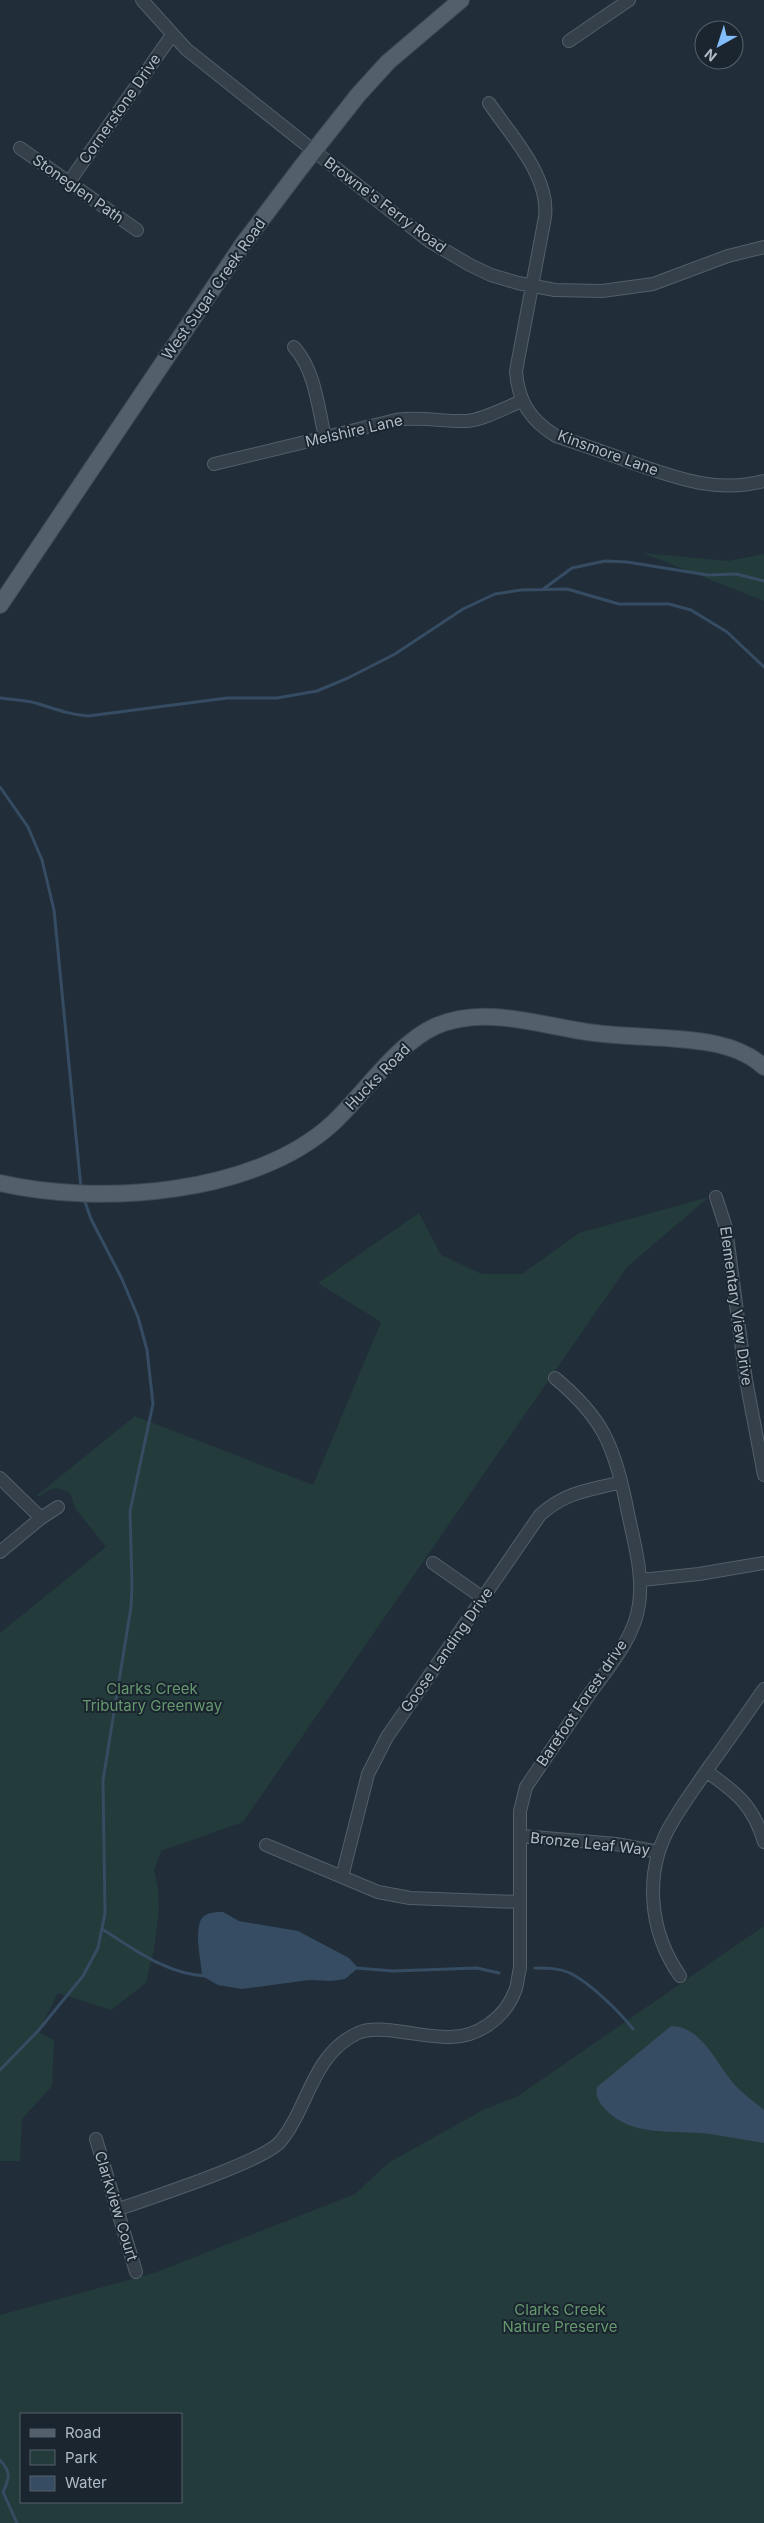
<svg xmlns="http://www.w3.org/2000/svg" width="764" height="2523" viewBox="0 0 764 2523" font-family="Inter,sans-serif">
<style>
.green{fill:#233b3b;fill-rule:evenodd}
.water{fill:#354c62}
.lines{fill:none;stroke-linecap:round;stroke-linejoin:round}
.stream{stroke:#354c62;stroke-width:3}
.minor-casing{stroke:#535e68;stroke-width:14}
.major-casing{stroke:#3e4954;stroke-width:18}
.minor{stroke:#35404b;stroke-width:12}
.major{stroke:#535f6b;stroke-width:16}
.labels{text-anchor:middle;stroke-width:4;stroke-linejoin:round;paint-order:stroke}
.street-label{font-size:15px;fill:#b0bbc7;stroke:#1a252f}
.park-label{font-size:15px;fill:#66986d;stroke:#1a252f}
</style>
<rect width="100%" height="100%" fill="#212e3a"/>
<!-- green -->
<path class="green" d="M643,553L728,561L764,554V601Z
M709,1197L627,1267L243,1822L161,1851L154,1870L158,1888L159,1909L154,1950L146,1983L111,2010L58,1993L38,2032L54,2040L52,2086L22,2119L20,2161H0V1633L106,1547L75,1508L70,1493C57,1486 52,1487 40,1496H36L135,1416L313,1485L381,1322L318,1283L419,1213L441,1255L482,1274H522L579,1233Z
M764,1926V2523H0V2315L154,2273L355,2194L388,2163L483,2110L518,2096ZM21,2414H181V2502H21Z"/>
<!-- water -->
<path class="water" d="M216,1912H223L239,1921L298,1931L349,1958L358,1968L345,1979L331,1981L309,1980L242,1989L218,1985L202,1976C201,1960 195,1938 200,1922C202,1915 209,1913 216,1912Z
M671,2026C702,2026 717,2065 735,2085C743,2094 755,2102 764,2110V2143C746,2140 728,2137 710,2134C674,2129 632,2139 604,2108C599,2102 595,2096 597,2087Z"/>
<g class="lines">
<!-- stream -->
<path class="stream" d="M542,590L572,568L605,561L627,562L708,575L736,574L764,581
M0,698C13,700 27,700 39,704C58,710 68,714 88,716L227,698H277L317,691L348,678L395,654L463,609L495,594L521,590L567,589L619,604H669L691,610L727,632L764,667
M0,787L28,827L42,860L54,910L81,1188
M102,1929C134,1949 166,1974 205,1976
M356,1968L393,1971L477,1968L499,1973
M535,1968C548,1968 559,1968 570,1973C590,1983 619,2011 633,2029
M0,2070L38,2031L83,1976L98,1948L105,1913L103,1780L131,1607L132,1586L130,1511L153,1404L147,1350L138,1317L121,1277L91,1219L84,1199
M0,2460C11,2472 10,2478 3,2492L17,2523"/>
<!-- minor casing -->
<g class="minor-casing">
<path id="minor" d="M142,0L186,49L314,151L429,241L470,265L491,275L518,283L555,290L602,291L653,284L728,256L764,247
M569,41L629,0
M489,103C511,136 550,176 545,217L516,371C518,401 530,420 556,436C583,445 610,454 636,464C679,479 718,493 764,481
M20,148L137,230
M69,182L172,35
M294,347C315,370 318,407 325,437
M214,464L396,420C420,416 443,422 467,421C486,419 504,408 522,401
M716,1197L726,1228L746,1380L764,1475
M0,1478L41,1518
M0,1552L41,1518L58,1507
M433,1563L483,1598
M641,1580L699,1574L764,1563
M706,1771C737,1793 753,1805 764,1842
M521,1836L616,1844L659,1852
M266,1845L378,1892L410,1898L520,1902
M342,1877L368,1774L387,1737L540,1515C567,1491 588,1491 621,1482
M680,1976C648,1930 643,1869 673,1821C684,1802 697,1785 709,1767C728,1741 746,1715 764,1689
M96,2139L136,2272
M119,2209C150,2198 262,2162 280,2142C309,2107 312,2054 358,2033C370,2027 390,2030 403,2032C418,2034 433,2037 448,2037C477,2038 505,2018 515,1991C518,1984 518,1975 520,1968V1811L526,1787C546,1757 567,1727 588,1696C607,1669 635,1638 639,1604C644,1571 632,1536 626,1503C614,1445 602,1417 555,1378"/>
</g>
<!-- major casing -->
<g class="major-casing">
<path id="major" d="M0,605L243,244L302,166L358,95L388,62L461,0
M0,1183C100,1206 255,1195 333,1123C365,1093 396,1044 436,1026C486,1004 544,1027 595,1033C635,1038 677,1036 716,1044C734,1048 750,1054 764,1067"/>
</g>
<!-- minor -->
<use href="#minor" class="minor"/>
<!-- major -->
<use href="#major" class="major"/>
</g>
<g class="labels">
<!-- street labels -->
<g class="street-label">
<text transform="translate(120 109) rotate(-55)" y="5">Cornerstone Drive</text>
<text transform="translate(78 189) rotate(35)" y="5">Stoneglen Path</text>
<text transform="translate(385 205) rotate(37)" y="5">Browne's Ferry Road</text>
<text transform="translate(214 289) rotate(-55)" y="5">West Sugar Creek Road</text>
<text transform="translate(354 431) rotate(-13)" y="5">Melshire Lane</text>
<text transform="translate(608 453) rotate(20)" y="5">Kinsmore Lane</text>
<text transform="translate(378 1077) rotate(-46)" y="5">Hucks Road</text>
<text transform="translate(736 1306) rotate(82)" y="5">Elementary View Drive</text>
<text transform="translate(447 1650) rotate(-55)" y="5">Goose Landing Drive</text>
<text transform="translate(582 1703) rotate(-56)" y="5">Barefoot Forest drive</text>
<text transform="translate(590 1844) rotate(6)" y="5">Bronze Leaf Way</text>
<text transform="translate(116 2206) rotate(73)" y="5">Clarkview Court</text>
</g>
<!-- park labels -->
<g class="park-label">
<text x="152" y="1694">Clarks Creek<tspan x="152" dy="17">Tributary Greenway</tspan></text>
<text x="560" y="2315">Clarks Creek<tspan x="560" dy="17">Nature Preserve</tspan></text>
</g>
</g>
<!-- legend -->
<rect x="20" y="2413" width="162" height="90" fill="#1a252f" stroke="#56616c"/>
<rect x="30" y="2429" width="25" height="8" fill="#535f6b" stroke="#56616c"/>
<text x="65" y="2438" font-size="15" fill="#b0bbc7">Road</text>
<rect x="30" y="2450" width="25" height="15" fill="#233b3b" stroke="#56616c"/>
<text x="65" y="2463" font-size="15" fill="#b0bbc7">Park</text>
<rect x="30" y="2476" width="25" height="15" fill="#354c62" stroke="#56616c"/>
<text x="65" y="2488" font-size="15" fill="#b0bbc7">Water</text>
<!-- north arrow -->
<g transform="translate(719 45) rotate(219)"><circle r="24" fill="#1a252f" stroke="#56616c"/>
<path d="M0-4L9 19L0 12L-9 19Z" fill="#82bcfa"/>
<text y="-8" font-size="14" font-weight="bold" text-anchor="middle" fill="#b0bbc7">N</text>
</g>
</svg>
